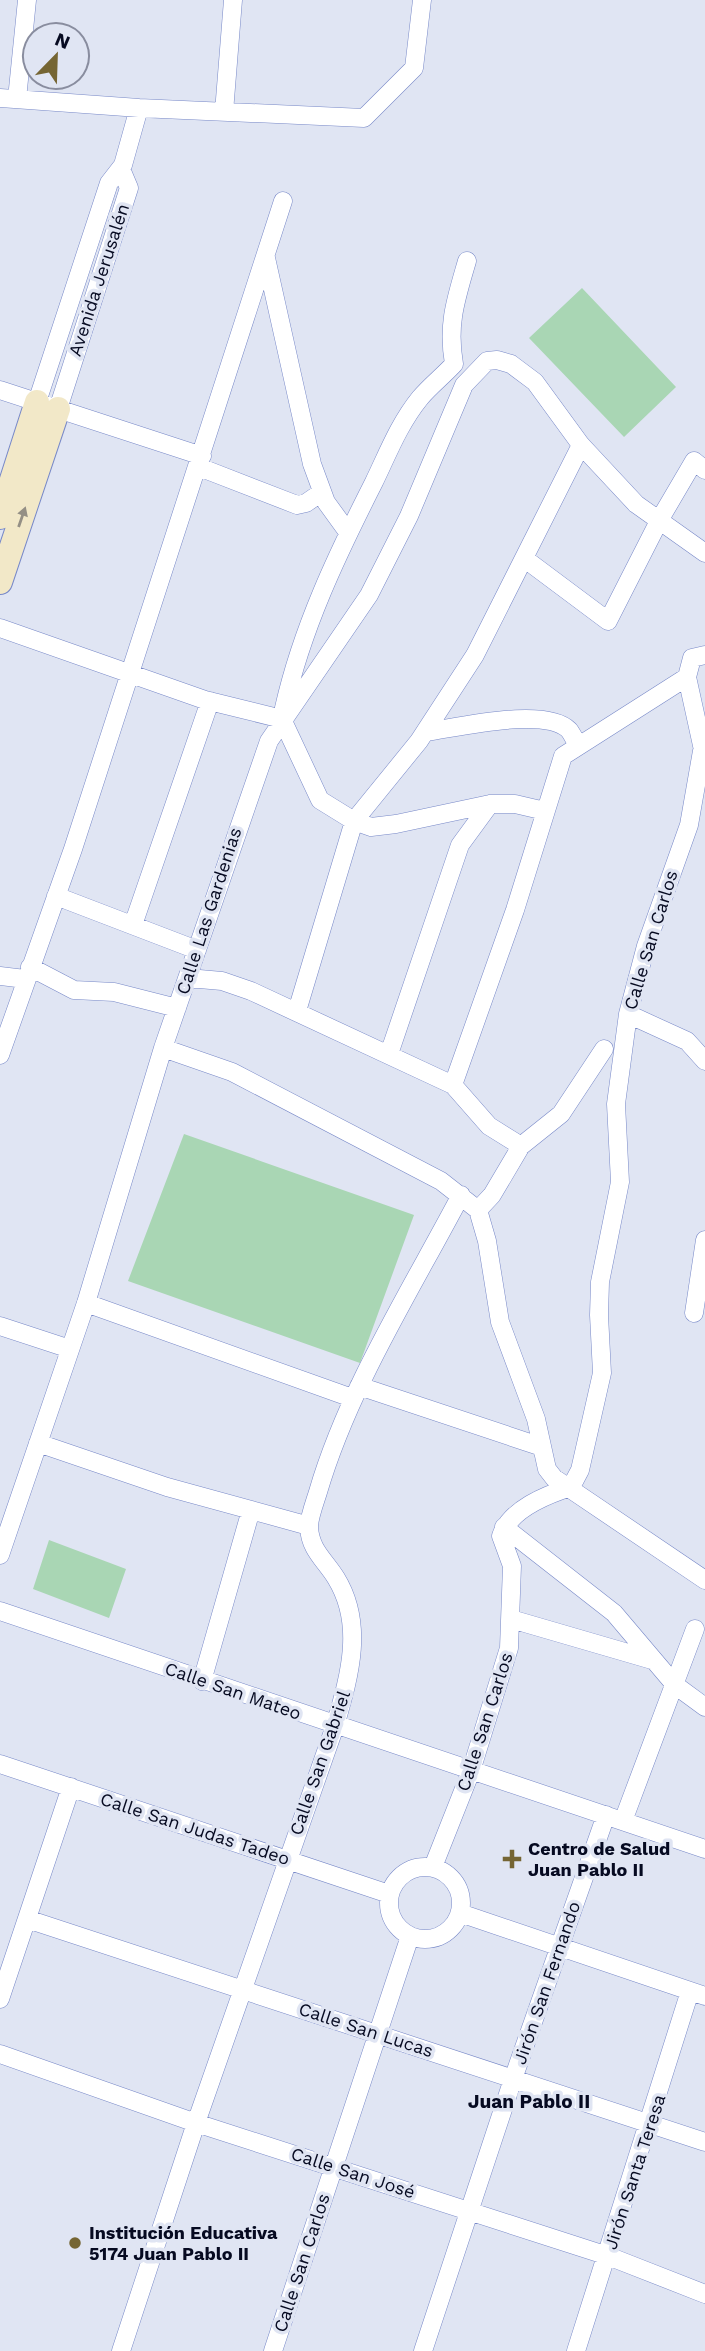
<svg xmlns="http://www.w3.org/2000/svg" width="705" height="2351" viewBox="0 0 705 2351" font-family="'Work Sans',sans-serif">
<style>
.garden{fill:#a9d6b4}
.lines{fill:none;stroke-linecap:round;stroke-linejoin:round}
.street-casing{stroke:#7788c8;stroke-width:19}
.secondary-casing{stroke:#7788c8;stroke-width:26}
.street{stroke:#fff;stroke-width:18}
.secondary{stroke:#f2e8c8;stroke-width:24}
.oneway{fill:#948f85}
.poi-dot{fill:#756533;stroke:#e0e5f3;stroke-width:2.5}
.labels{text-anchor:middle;stroke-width:7;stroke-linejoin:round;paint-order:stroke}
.street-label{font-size:18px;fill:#060a21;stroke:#e0e5f3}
.poi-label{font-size:18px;font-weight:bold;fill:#060a21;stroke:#e0e5f3;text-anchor:start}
.neighbourhood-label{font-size:19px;font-weight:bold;fill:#060a21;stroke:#e0e5f3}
</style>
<rect width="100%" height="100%" fill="#e0e5f3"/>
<!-- garden -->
<path class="garden" d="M582,288L676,387L624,437L529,338Z
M184,1134L414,1215L360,1363L128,1281Z
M49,1540L126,1569L109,1618L33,1589Z"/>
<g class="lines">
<!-- street casing -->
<g class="street-casing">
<path id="street" d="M0,98L139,108L364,118L414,68L422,0
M17,99L27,0
M224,112L233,0
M266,258L312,464L326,502L347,531
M454,364C447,324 456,299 467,261
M0,390L202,456
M37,402L109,183L123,165L139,108
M58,409L129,188L121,169
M199,467L297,505L306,503L322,492
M525,559L608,621L660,519L694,461L705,470
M0,628L205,700L282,719L320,800L354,821L371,827L396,824L490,804H515L545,811
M705,655L692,658L687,677L705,759
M284,708C302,628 337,555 374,482C388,453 399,424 420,398C430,386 443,376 454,364
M425,732C456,728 545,706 569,730C572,734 575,740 577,744
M56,896L197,950
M133,925L210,701
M30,967L74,990L114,992L177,1008
M0,976L25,979
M188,978L222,981L251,991L453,1085L489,1126L521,1146
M297,1011L354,821L419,741L475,655L581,445
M628,1014L687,1041L705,1061
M163,1048L232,1072L441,1181L478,1210L487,1241L500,1322L536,1419L547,1469L554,1478L705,1580
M389,1054L460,845L490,804
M0,1055L73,849L283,201
M453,1085L515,910L563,756L687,677
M478,1210L492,1195L521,1146L561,1114L604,1049
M86,1303L352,1398
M694,1313L705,1240
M0,1326L70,1349
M359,1386L542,1447
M38,1443L167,1487L309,1526
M504,1527L614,1613L675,1685L705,1707
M0,1555L86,1303L163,1048L269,741L369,595L409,516L464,385L487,361L497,360L511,364L535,382L581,445L636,504L705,553
M0,1611L705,1849
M511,1619L652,1660
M202,1681L251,1510
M0,1764L389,1894
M623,1821L695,1629
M389 1903a36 36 0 1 1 72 0a36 36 0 1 1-72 0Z
M433,1867L471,1771L509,1648L512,1566L501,1536C510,1509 546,1495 571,1487L580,1470L602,1373L599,1315L600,1282L620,1182L616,1104L628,1014L646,946L689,825L702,751
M460,1913L705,1996
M27,1919L705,2142
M0,1999L71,1787
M0,2054L196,2123L608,2256L705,2294
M121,2351L196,2123L335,1726C349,1677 365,1625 336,1578C325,1560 310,1550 309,1527C309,1517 315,1502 318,1492C348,1389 411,1290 461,1195
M273,2351L410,1936
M423,2351L513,2079L606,1815
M576,2351L690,1991"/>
</g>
<!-- secondary casing -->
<g class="secondary-casing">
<path id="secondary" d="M0,517L37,402
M0,582L58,409"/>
</g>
<!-- street -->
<use href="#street" class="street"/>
<!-- secondary -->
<use href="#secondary" class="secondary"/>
</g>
<!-- one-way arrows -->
<defs><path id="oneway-solid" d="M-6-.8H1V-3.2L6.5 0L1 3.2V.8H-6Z" transform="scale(1.75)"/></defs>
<use class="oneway" href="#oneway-solid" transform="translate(22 517) rotate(-71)"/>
<!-- markers -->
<g class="poi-dot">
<path d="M508.5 1848.5h7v7h7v7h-7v7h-7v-7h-7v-7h7z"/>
<circle cx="75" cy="2243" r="7"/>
</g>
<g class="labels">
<!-- street labels -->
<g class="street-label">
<text transform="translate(99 280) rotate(-72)" y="6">Avenida Jerusalén</text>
<text transform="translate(209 911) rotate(-72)" y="6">Calle Las Gardenias</text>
<text transform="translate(651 940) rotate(-73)" y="6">Calle San Carlos</text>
<text transform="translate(233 1691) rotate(19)" y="6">Calle San Mateo</text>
<text transform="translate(485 1722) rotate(-72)" y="6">Calle San Carlos</text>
<text transform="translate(320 1763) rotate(-71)" y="6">Calle San Gabriel</text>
<text transform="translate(195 1829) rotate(18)" y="6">Calle San Judas Tadeo</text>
<text transform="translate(547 1983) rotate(-71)" y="6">Jirón San Fernando</text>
<text transform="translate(366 2030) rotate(18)" y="6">Calle San Lucas</text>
<text transform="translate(635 2172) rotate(-72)" y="6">Jirón Santa Teresa</text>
<text transform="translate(353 2173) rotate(18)" y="6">Calle San José</text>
<text transform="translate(302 2263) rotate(-72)" y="6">Calle San Carlos</text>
</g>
<!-- poi labels -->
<g class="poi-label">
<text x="528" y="1855">Centro de Salud<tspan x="528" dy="21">Juan Pablo II</tspan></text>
<text x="89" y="2239">Institución Educativa<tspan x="89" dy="21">5174 Juan Pablo II</tspan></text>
</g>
<!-- neighbourhood labels -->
<g class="neighbourhood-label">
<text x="529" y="2108">Juan Pablo II</text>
</g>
</g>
<!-- north arrow -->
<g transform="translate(56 56) rotate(23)"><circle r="33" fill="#e0e5f3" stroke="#898d9f" stroke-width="2"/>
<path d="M0-5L12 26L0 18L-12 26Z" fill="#756533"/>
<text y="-10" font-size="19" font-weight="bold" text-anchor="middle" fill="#060a21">N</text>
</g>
</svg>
